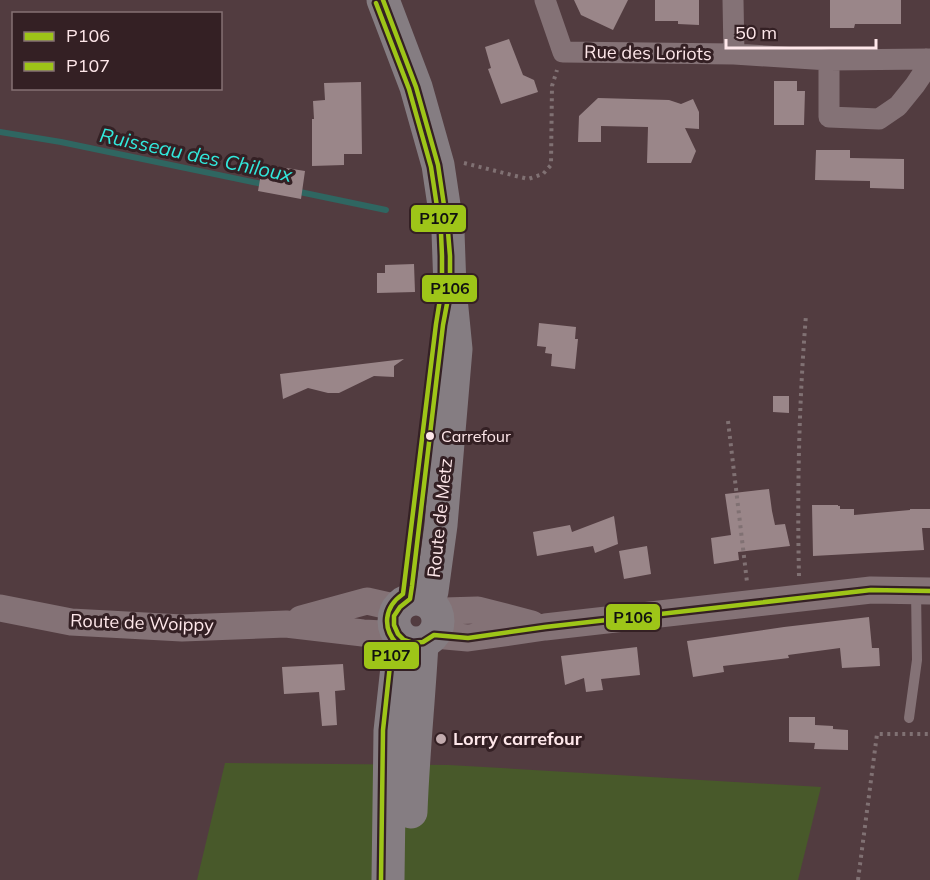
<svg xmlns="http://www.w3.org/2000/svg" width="930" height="880" viewBox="0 0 930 880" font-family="Mulish,sans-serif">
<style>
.green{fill:#48592a}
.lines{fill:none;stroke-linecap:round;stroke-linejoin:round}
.stream{stroke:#2f6661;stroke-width:6}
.building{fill:#9a8689}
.path{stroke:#807173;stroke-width:4;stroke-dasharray:3 4.5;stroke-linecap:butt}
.service{stroke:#847276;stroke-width:10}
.minor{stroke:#847276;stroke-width:21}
.tertiary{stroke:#847276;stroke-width:27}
.primary{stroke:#857d82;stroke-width:33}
.bus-1-casing{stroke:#342024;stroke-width:9}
.bus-2-casing{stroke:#342024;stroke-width:9}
.bus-1{stroke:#9ec518;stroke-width:4.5}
.bus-2{stroke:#9ec518;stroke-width:4.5}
.bus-dot{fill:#fee7ea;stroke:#342024;stroke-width:2}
.poi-dot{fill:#c2abae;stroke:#342024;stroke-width:2}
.labels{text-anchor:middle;stroke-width:6;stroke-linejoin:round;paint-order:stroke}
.bus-label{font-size:16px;fill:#fee7ea;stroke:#342024;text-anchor:start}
.street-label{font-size:18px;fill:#fee7ea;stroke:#342024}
.poi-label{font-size:18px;font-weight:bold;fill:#fee7ea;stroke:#342024;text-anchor:start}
.water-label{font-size:20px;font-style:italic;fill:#32e8dc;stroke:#342024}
.line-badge{stroke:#342024;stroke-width:2}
.pale-badge-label{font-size:16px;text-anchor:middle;font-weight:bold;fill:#111}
</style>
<rect width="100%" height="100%" fill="#523c40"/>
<!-- green -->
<path class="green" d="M225,763L449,765L821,787L798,880H197Z"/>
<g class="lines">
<!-- stream -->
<path class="stream" d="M0,132L61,142L267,185
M295,191L386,210"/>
</g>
<!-- building -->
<path class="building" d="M574,0H628L613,30L581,15Z
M655,0H699V25L678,24V21H655Z
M830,0H901V24H855L854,28H830Z
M509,39L523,75L534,80L538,92L501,104L488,69L491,68L485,47Z
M774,81H797V91H805L804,125H774Z
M361,82L362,154H344V165L312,166V119H314L313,101L325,100L324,83Z
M598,98L669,100L681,104L693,99L699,112V129L685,128L696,151L691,163H647L648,127L601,126V142H578L579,116Z
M816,150H850V158L904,159V189L870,188V181L815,180Z
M280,167L305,171L301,199L258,191L262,168L279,172Z
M414,264L415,292L377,293V273H385V265Z
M539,323L576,327L575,339H578L575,369L551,366L552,354L545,353L546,347L537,346Z
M404,359L394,366V377L374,376L339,393H328L308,388L283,399L280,374Z
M773,396H789V413L773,412Z
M769,489L772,511L775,525L785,524L790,546L738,552L739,560L714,564L711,538L731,535L725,494Z
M812,505H838V506H840V509H854V515L910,510V509H930V528H922L924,550L813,556Z
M614,516L618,544L595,553L593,546L537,556L533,532L570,525L572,532Z
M647,546L651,574L624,579L619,551Z
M869,617L872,648H879L880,666L842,668L840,648L788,655L789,658L723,666L724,672L693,677L687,641L784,627Z
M637,647L640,675L601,679L603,690L586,692L584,678L565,685L561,656Z
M343,664L345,690L335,691L337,725L322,726L319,692L284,694L282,667Z
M789,717H815V725L833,726V729L848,730V750L814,749L815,743L789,742Z"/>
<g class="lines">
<!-- path -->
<path class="path" d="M464,163L528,179L543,174L551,165L552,86L557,70
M728,421L747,582
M799,576C797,489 799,402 806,315
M858,880L877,734H930"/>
<!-- service -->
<path class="service" d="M909,718L917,660L916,590"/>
<!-- minor -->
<path class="minor" d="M545,0L563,52L734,54L829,60L930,59
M733,0L734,54
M829,60V117L879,119L898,106L915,85L923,73L926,59"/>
<!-- tertiary -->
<path class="tertiary" d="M0,608L71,622L182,628L286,624L363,633L383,634L396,632
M438,614L444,611L478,610L532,624
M301,619L367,601L398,608
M434,635L468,638L545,627L871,590L930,591"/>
<!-- primary -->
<path class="primary" d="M383,0L416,87L438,165L448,232L450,288L456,349L441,525L432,591L429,603
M394 621a22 22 0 1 1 44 0a22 22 0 1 1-44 0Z
M411,812C413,755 419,699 422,643
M388,880L390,731L398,658L407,642"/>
<!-- bus-1 casing -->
<g class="bus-1-casing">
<path id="bus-1" d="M383,0L416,87L438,165L448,232L450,256V288L443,325L412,586L410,599L400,607L394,616V625L398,634L404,640L413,643L423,642L434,635L468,638L545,627L871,590L930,591"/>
</g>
<!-- bus-2 casing -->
<g class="bus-2-casing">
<path id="bus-2" d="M376,3L409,89L431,167L441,233L442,256V287L436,324L403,594C384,607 382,628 397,644L391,656L383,730L381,880"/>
</g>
<!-- bus-1 -->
<use href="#bus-1" class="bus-1"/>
<!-- bus-2 -->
<use href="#bus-2" class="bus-2"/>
</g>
<!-- markers -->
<circle class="bus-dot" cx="430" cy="436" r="5"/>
<circle class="poi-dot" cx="441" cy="739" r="6"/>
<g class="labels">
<!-- bus labels -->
<g class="bus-label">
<text x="441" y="442">Carrefour</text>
</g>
<!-- street labels -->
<g class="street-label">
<text transform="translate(648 53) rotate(1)" y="6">Rue des Loriots</text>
<text transform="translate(440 518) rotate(-84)" y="6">Route de Metz</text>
<text transform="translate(142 623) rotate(2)" y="6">Route de Woippy</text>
</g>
<!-- poi labels -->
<g class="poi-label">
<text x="453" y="745">Lorry carrefour</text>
</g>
<!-- water labels -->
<g class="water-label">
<text transform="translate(196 155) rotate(12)" y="7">Ruisseau des Chiloux</text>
</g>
</g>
<g class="line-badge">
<rect x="410" y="204" width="57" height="29" rx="6" fill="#9ec518"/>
<rect x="421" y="274" width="57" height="29" rx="6" fill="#9ec518"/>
<rect x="605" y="603" width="56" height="28" rx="6" fill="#9ec518"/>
<rect x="363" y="641" width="57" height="29" rx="6" fill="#9ec518"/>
</g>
<g class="pale-badge-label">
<text x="439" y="224">P107</text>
<text x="450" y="294">P106</text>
<text x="633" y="623">P106</text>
<text x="391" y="661">P107</text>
</g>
<!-- legend -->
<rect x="12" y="12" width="210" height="78" fill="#342024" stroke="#857073" stroke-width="1.5"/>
<rect x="24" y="32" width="30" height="9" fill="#9ec518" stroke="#857073" stroke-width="1.5"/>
<text x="66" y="42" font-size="18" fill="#fee7ea">P106</text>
<rect x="24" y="62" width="30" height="9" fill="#9ec518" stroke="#857073" stroke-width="1.5"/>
<text x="66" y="72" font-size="18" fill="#fee7ea">P107</text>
<!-- scale -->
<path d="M726 39v9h150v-9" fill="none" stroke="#fee7ea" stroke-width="3"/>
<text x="735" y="39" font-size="18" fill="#fee7ea" stroke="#342024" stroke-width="4.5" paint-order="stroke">50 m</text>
</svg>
